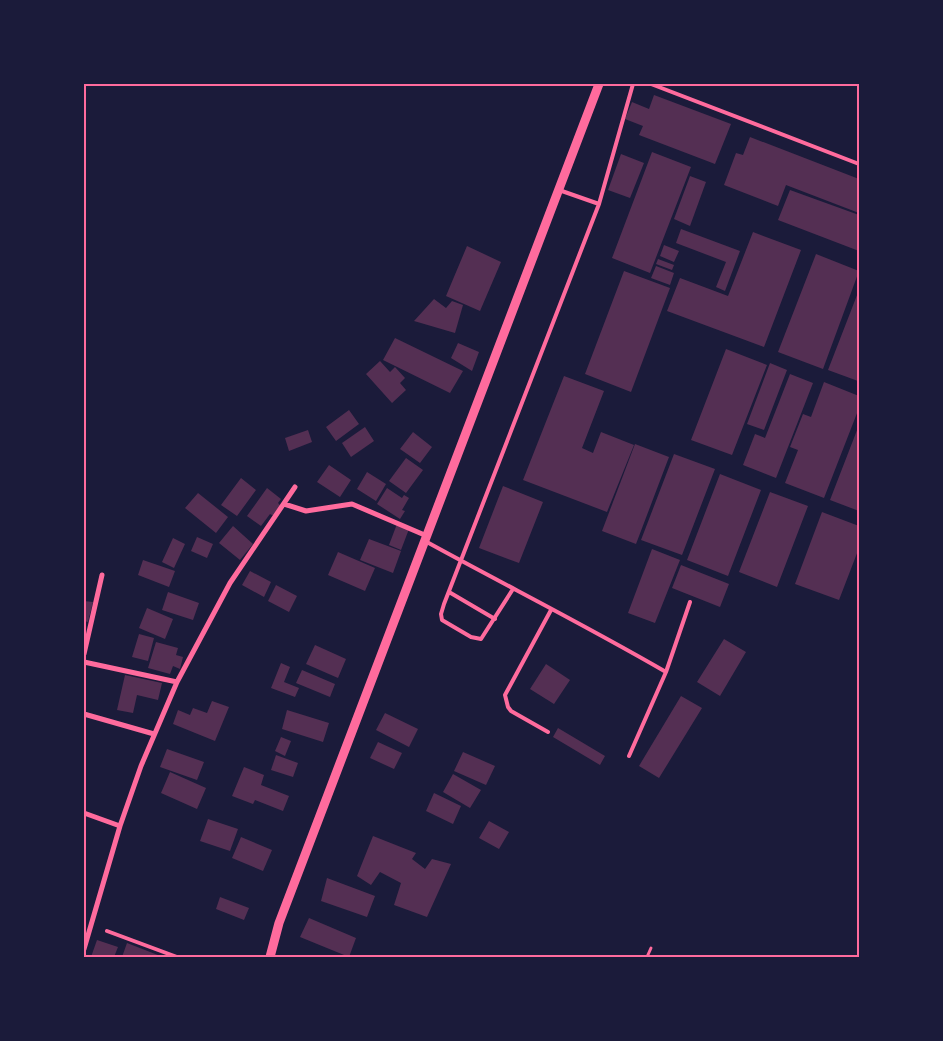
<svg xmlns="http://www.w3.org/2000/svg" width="943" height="1041" viewBox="0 0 943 1041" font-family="Manrope,sans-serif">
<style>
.building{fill:#542f53}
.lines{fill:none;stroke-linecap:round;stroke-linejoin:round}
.path{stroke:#ff6b9d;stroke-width:3}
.service{stroke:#ff6b9d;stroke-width:4}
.minor{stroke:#ff6b9d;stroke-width:5}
.tertiary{stroke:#ff6b9d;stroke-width:9}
.neatline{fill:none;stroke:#ff6b9d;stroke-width:2}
</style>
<rect width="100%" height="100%" fill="#1b1b3a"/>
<!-- building -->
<path class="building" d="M654,95L731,124L715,164L639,135L643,126L625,119L632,102L649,109Z
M750,137L859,179V213L786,185L778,206L724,185L736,153L743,155Z
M652,152L691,167L650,273L612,258Z
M621,154L644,163L630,198L608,190Z
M690,176L706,182L690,226L674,219Z
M790,190L859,215V251L778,220Z
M681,229L740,251L725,291L716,287L726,262L676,243Z
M753,232L801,250L764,347L667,311L680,278L728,296Z
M664,245L679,251L674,262L660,256Z
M467,246L501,262L480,311L446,296Z
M816,254L859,271L823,369L778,352Z
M658,259L674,265L672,270L656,264Z
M656,266L674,273L670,285L651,278Z
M624,271L670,288L631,392L585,374Z
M859,290V379L858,381L828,370Z
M434,299L446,308L452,301L463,305L455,333L414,321Z
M395,338L463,371L450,393L383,360Z
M458,343L479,352L472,371L451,358Z
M726,349L767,365L732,455L691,440Z
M380,361L390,372L395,367L405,378L400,383L406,390L392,403L366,374Z
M770,363L787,370L764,430L747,424Z
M790,374L813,383L776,478L743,465L755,434L765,438Z
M564,376L604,391L582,448L593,453L601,432L634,445L607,512L523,480Z
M824,382L859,396V408L824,498L785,483L798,450L790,447L803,414L811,417Z
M349,410L359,424L336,441L326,427Z
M859,425V511L830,500Z
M365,427L374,441L351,457L342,443Z
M308,430L312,442L289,451L285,438Z
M413,432L432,447L420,463L400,449Z
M635,444L669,457L636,544L602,531Z
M674,454L715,469L682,555L641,540Z
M406,458L423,470L406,493L389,481Z
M329,465L351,480L340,497L317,482Z
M367,472L386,484L376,501L357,489Z
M720,474L761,490L728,576L687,560Z
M241,478L256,490L237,516L221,505Z
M503,486L543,502L519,563L479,548Z
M267,488L281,499L278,503L281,506L274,516L270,514L261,526L247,516Z
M387,488L402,498L404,495L409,498L402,510L405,511L400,519L377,504Z
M770,492L808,506L777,587L739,572Z
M198,493L228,517L216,533L185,508Z
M822,512L859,526V548L839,600L795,584Z
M397,524L409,529L401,550L389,545Z
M233,526L253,544L240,560L219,543Z
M197,537L213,544L207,558L191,551Z
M173,538L185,544L174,568L162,562Z
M369,539L401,551L393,573L360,560Z
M652,549L680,560L655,623L628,613Z
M338,552L375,568L365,591L328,575Z
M143,560L175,571L169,587L138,575Z
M681,565L729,584L720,607L672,588Z
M250,571L271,582L264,597L242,585Z
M276,585L297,596L289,612L268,601Z
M168,592L199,603L193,620L162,610Z
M84,601L93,602L88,622L84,621Z
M147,608L173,619L165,639L139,628Z
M139,634L154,638L148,661L132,657Z
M724,639L746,652L720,696L697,682Z
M156,642L178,648L176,655L183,657L180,669L173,666L170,674L148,668Z
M315,645L346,659L338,678L306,664Z
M281,663L290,667L284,682L299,688L295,697L271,688Z
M546,664L570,680L554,704L530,689Z
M302,670L335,684L330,697L296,683Z
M125,675L162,683L158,700L137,695L133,713L117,710Z
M681,696L702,708L659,778L639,766Z
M212,701L229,707L215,741L173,724L178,710L190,715L193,708L207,713Z
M287,710L329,723L323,742L282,729Z
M385,713L418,729L409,747L376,730Z
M558,728L605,756L600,765L553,737Z
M281,737L291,741L285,756L275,751Z
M378,742L402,753L394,769L370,758Z
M167,749L204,762L197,780L160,767Z
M463,752L495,766L486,785L454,771Z
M276,755L298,763L293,777L271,770Z
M244,767L264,775L261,785L289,796L283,811L255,800L253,804L232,796Z
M170,772L206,788L197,809L161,793Z
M453,774L481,790L470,808L443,792Z
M434,793L461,806L453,824L426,811Z
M208,819L238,829L230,851L200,841Z
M489,821L509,832L499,849L479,838Z
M373,836L416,853L412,859L425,869L432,859L451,864L427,917L394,905L401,883L380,872L371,885L357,876Z
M241,837L272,850L263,871L232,858Z
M327,878L375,896L367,917L321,901Z
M220,897L249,908L244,920L216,909Z
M309,918L356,938L349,957L300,937Z
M97,940L118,947L114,957H91Z
M127,943L163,957H122Z"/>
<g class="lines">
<!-- path -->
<path class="path" d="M647,957L651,948"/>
<!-- service -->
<path class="service" d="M651,84L859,164
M559,190L599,204
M425,541C505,585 587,626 666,672
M513,589L481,639L471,637L442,620L441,614L444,604L599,204L633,84
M449,592L495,619
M548,732L511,711L508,707L505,695L551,610
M629,756L666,672L690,602
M107,931L177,957"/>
<!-- minor -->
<path class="minor" d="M284,504L306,511L352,504L427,536
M84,654L102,575
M84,662L177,682
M84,714L154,734
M84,813L120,826
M84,949L120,826L141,766L177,682L230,583L295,487"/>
<!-- tertiary -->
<path class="tertiary" d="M270,957L279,923L599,84"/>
</g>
<!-- border -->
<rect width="943" height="1041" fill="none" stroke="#1b1b3a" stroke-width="170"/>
<rect x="85" y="85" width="773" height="871" class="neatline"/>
</svg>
